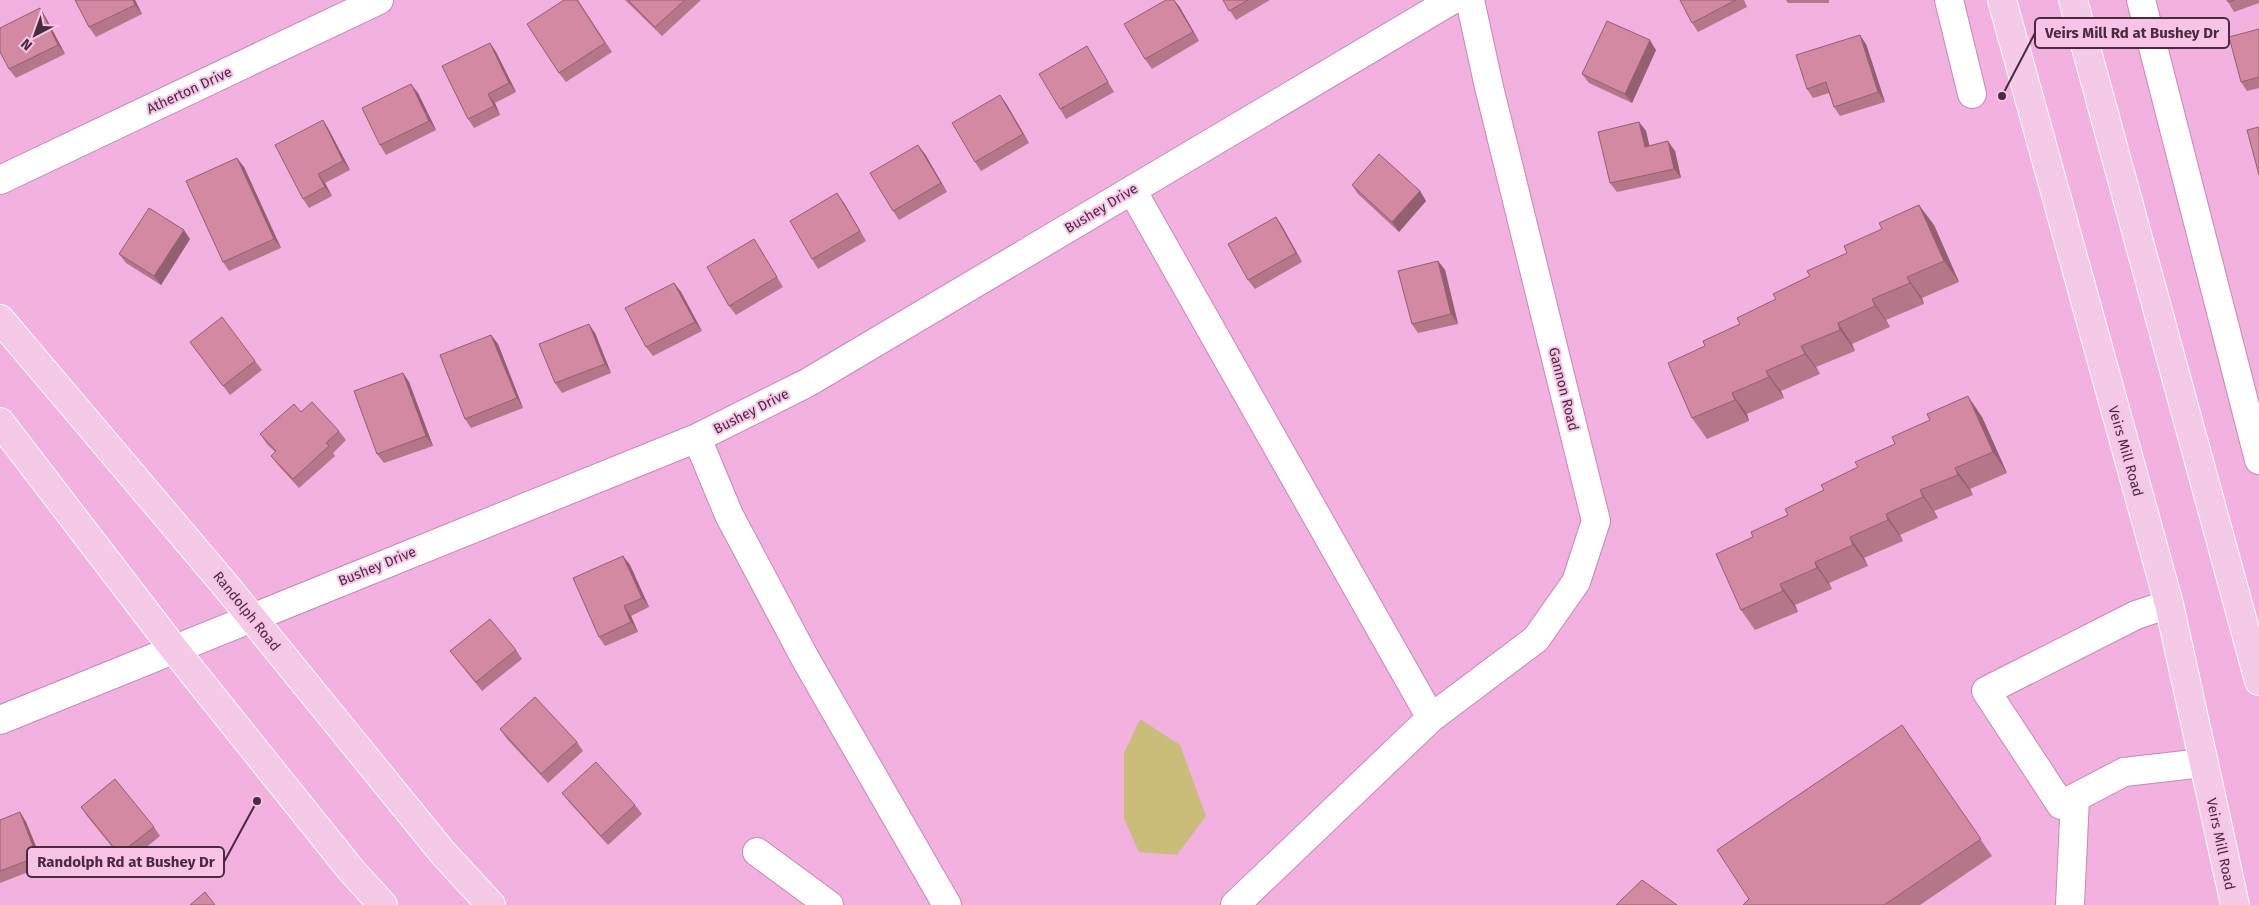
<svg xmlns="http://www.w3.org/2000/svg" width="2259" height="905" viewBox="0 0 2259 905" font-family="'Fira Sans',sans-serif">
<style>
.green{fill:#cabd7a}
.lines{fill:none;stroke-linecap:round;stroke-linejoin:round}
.minor-casing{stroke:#c789b4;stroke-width:30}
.major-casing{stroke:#fff;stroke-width:30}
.minor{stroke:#fff;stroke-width:28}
.major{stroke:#f4cae7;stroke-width:28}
.wall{fill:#b5768a}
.shaded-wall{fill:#936071}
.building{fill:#d289a1;stroke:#936071}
.labels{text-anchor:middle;stroke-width:4;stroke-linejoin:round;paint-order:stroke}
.street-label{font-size:14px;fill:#462d3e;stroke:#f8c3e7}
.leader{fill:none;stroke:#462d3e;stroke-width:2}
.callout-dot{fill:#462d3e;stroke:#f8c3e7;stroke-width:2}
.callout{fill:#f8c3e7;stroke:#462d3e;stroke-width:2}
.callout-label{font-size:15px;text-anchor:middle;font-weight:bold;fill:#462d3e}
</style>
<rect width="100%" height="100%" fill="#f2b1de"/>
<!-- green -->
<path class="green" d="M1140,719L1180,745L1206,816L1177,855L1139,852L1124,819V753Z"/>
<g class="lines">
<!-- minor casing -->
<g class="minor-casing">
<path id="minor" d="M1949,0L1972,94
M2141,0L2259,460
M0,180L379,0
M1132,190L1431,718
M697,438L729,515L806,660L947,905
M2169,604L2136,615L1986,691L2061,805L2124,772L2203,763
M0,720L697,438L807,383L1452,0
M757,852L829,905
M1235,905L1431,718L1536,639L1576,582L1596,521L1489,87L1470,0
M2070,905L2075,798"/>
</g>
<!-- major casing -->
<g class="major-casing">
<path id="major" d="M2002,0L2169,604L2235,905
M2073,0L2259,681
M0,319L226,586L443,853L491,905
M0,422L174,649L351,870L383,905"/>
</g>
<!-- minor -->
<use href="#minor" class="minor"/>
<!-- major -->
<use href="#major" class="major"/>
</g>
<!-- wall -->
<path class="wall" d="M75,0H135L142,14L96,37L89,27Z
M578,0L612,52L566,82L559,73Z
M625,0H701L662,36Z
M1223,0H1270L1236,20Z
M1680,0H1744L1747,7L1698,32L1692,23Z
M1786,0H1829V3H1788Z
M2227,0H2259V3L2234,12Z
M1179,6L1199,41L1152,69L1145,59Z
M40,8L46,18L65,54L16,78L9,69Z
M2259,29V88L2247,91L2241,82Z
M490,43L496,52L516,92L495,103L500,115L474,128L468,119Z
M1866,44L1885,102L1840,116L1834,107L1829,93L1813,98L1807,89Z
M1087,46L1093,56L1114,92L1066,119L1060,109Z
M1656,50L1632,103L1589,83L1582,74Z
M418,93L436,130L386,155L380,145Z
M1000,95L1007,105L1029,143L981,171L975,162Z
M323,120L329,130L350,170L325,183L332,196L309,208L303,199Z
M1639,122L1646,131L1649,146L1675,151L1681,178L1617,192L1610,183Z
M925,154L947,192L899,220L893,211Z
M244,167L281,248L229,271L223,262Z
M1352,185L1420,191L1426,201L1399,232L1358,194Z
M844,203L866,241L818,269L812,259Z
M1276,217L1282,226L1302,262L1255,289L1248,280Z
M1934,225L1959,282L1922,298L1924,304L1886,320L1890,327L1852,344L1855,351L1816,367L1820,374L1781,391L1784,398L1747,414L1749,421L1707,439L1692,418L1705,346L1740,324L1810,276L1847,253Z
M190,239L161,285L126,263L119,254Z
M760,248L783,287L736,315L729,306Z
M1438,261L1445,270L1458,324L1418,333L1412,324Z
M674,283L681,292L702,331L653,356L646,347Z
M595,333L611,373L562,393L555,383Z
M491,335L498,344L523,408L471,428L465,419Z
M190,342L255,361L262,370L230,395Z
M403,373L409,382L433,446L384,463L377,454Z
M301,412L339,431L346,440L333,453L335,456L299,488L278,465L271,456L275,452L267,444L260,434Z
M1982,417L2007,473L1970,489L1973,495L1934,511L1938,518L1900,535L1903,541L1864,558L1868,566L1829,583L1832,589L1795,605L1798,612L1755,630L1741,610L1753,537L1788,515L1824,490Z
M623,556L630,565L649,607L631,616L638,632L605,646L599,637Z
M516,650L522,659L482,691L457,660L450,651Z
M1902,725L1992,856L1920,905H1743L1749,899Z
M500,729L577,742L583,751L548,783L507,739Z
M562,793L635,805L642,814L608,845L569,802Z
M81,807L154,827L160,836L126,864L87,816Z
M20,812L26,822L44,866L0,883V820Z"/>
<!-- shaded-wall -->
<path class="shaded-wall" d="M133,0H135L142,14L135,5Z
M1174,0L1179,6L1199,41L1193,32Z
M40,8L46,18L65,54L58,45Z
M1860,35L1866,44L1885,102L1878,92Z
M1650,40L1656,50L1632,103L1625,94Z
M490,43L496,52L516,92L509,83Z
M411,84L418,93L436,130L429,121Z
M488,94L495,103L500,115L494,106Z
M1000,95L1007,105L1029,143L1023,134Z
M323,120L329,130L350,170L343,161Z
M1639,122L1646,131L1652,156L1645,147Z
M1668,141L1675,151L1681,178L1674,169Z
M918,145L925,154L947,192L941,183Z
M237,158L244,167L281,248L274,239Z
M318,174L325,183L332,196L325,187Z
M1420,191L1426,201L1399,232L1392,222Z
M837,193L844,203L866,241L860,231Z
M1919,205L1934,225L1959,282L1944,261Z
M1276,217L1282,226L1302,262L1296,253Z
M184,230L190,239L161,285L154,276Z
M1438,261L1445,270L1458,324L1451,314Z
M1907,277L1922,298L1924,304L1910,283Z
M674,283L681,292L702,331L695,322Z
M1872,299L1886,320L1890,327L1875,306Z
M1838,323L1852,344L1855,351L1840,330Z
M589,324L595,333L611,373L605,364Z
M491,335L498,344L523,408L517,398Z
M1801,346L1816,367L1820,374L1805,354Z
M1766,371L1781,391L1784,398L1769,377Z
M403,373L409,382L433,446L426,436Z
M1732,393L1747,414L1749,421L1735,400Z
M1968,396L1982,417L2007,473L1993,452Z
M1955,468L1970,489L1973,495L1958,475Z
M1920,490L1934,511L1938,518L1923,497Z
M1886,514L1900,535L1903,541L1888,520Z
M1850,537L1864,558L1868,566L1853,545Z
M623,556L630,565L649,607L642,598Z
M1815,562L1829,583L1832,589L1817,568Z
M1780,584L1795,605L1798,612L1783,591Z
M624,606L631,616L638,632L631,622Z
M20,812L26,822L44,866L37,857Z"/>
<!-- building -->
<path class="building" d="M75,0H133L135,5L89,27Z
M564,0H577L605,43L559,73L527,24Z
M628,0H685L655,27Z
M1166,0H1174L1193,32L1145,59L1124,24Z
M1223,0H1248L1229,11Z
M1680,0H1736L1692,23Z
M2227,0H2234L2228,2Z
M40,8L58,45L9,69L0,52V28Z
M1607,21L1650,40L1625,94L1582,74Z
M2259,29V77L2241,82L2229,37Z
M1860,35L1878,92L1834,107L1826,82L1807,89L1796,55Z
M490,43L509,83L488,94L494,106L468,119L442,66Z
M1087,46L1108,82L1060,109L1039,74Z
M411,84L429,121L380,145L362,108Z
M1000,95L1023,134L975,162L952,123Z
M323,120L343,161L318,174L325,187L303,199L275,145Z
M1639,122L1645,147L1668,141L1674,169L1610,183L1598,132Z
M2259,127V175L2247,130Z
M918,145L941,183L893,211L870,173Z
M1379,154L1420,191L1392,222L1352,185Z
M237,158L274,239L223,262L186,181Z
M837,193L860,231L812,259L790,221Z
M1919,205L1944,261L1907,277L1910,283L1872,299L1875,306L1838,323L1840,330L1801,346L1805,354L1766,371L1769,377L1732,393L1735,400L1692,418L1668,363L1705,346L1703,341L1740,324L1737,318L1776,299L1773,294L1810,276L1807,271L1847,253L1844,246L1882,229L1879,223Z
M149,208L184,230L154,276L119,254Z
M1276,217L1296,253L1248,280L1228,244Z
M754,239L777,277L729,306L707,267Z
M1438,261L1451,314L1412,324L1398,271Z
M674,283L695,322L646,347L625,308Z
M222,317L255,361L223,386L190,342Z
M589,324L605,364L555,383L539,344Z
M491,335L517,398L465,419L440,355Z
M403,373L426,436L377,454L354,391Z
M1968,396L1993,452L1955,468L1958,475L1920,490L1923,497L1886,514L1888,520L1850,537L1853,545L1815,562L1817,568L1780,584L1783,591L1741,610L1716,554L1753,537L1751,532L1788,515L1785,509L1824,490L1821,485L1858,467L1855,462L1895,444L1892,437L1930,420L1927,414Z
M312,402L339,431L326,443L329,446L293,479L271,456L276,451L260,434L294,404L301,412Z
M623,556L642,598L624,606L631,622L599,637L573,578Z
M490,619L516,650L476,682L450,651Z
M535,697L577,742L541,774L500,729Z
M1902,725L1981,839L1884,905H1743L1749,899L1717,850Z
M596,762L635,805L601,836L562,793Z
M115,779L154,827L119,854L81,807Z
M20,812L37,857L0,871V820Z
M1642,880L1677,905H1616Z
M205,892L215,905H190Z"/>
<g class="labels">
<!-- street labels -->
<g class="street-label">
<text transform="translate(189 90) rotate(-25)" y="5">Atherton Drive</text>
<text transform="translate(1101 208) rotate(-31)" y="5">Bushey Drive</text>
<text transform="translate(1564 389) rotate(76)" y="5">Gannon Road</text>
<text transform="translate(751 411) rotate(-27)" y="5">Bushey Drive</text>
<text transform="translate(2126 451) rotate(74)" y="5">Veirs Mill Road</text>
<text transform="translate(377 566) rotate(-22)" y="5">Bushey Drive</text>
<text transform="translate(247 611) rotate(51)" y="5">Randolph Road</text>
<text transform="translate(2221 844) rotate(78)" y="5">Veirs Mill Road</text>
</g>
</g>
<!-- callouts -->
<path class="leader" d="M2002 96L2035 33M257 801L224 862"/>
<g class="callout-dot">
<circle cx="2002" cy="96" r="5"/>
<circle cx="257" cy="801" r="5"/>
</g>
<g class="callout">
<rect x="2035" y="18" width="194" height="30" rx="5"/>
<rect x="27" y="847" width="197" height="30" rx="5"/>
</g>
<g class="callout-label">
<text x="2132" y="38">Veirs Mill Rd at Bushey Dr</text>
<text x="126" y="867">Randolph Rd at Bushey Dr</text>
</g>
<!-- north arrow -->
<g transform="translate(35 35) rotate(221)" stroke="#f8c3e7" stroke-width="4" paint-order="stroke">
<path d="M0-4L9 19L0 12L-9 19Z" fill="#462d3e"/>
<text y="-8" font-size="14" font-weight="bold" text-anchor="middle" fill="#462d3e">N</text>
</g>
</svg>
